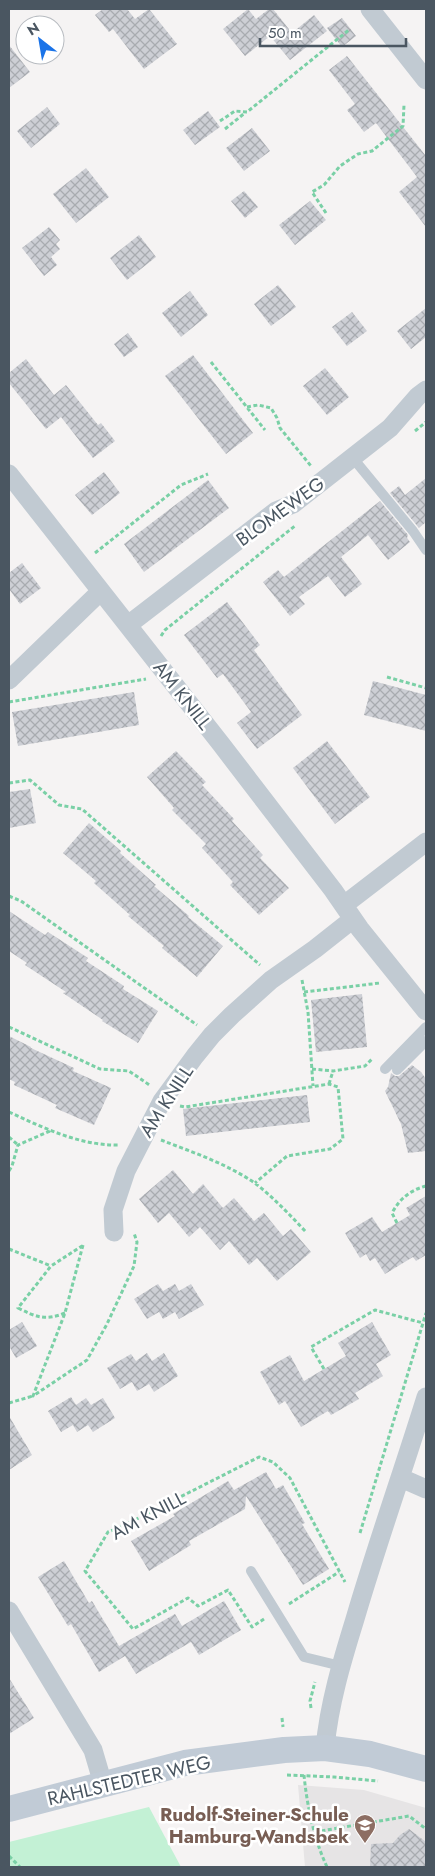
<svg xmlns="http://www.w3.org/2000/svg" width="435" height="1876" viewBox="0 0 435 1876" font-family="Jost,sans-serif">
<style>
.education{fill:#e6e4e5}
.park{fill:#c3f1d5}
.building{fill:url(#building-cross-hatch)}
.lines{fill:none;stroke-linecap:round;stroke-linejoin:round}
.path{stroke:#7ad0a6;stroke-width:3;stroke-dasharray:4 2.5;stroke-linecap:butt}
.service{stroke:#c1cad2;stroke-width:10}
.minor{stroke:#c1cad2;stroke-width:19}
.secondary{stroke:#c1cbd6;stroke-width:26}
.labels{text-anchor:middle;stroke-width:5;stroke-linejoin:round;paint-order:stroke}
.street-label{font-size:19px;fill:#4a5661;stroke:#fff}
.education-label{font-size:19px;font-weight:bold;fill:#785e54;stroke:#fff;text-anchor:end}
</style>
<defs>
<pattern id="building-cross-hatch" width="8" height="8" patternUnits="userSpaceOnUse" patternTransform="scale(1.25)"><rect width="8" height="8" fill="#cdcfd5"/><path d="M0 0l8 8M0 8l8-8" fill="none" stroke="#a8abb0"/></pattern>
</defs>
<rect width="100%" height="100%" fill="#f5f3f3"/>
<!-- education -->
<path class="education" d="M298,1785L364,1790L426,1808V1867H305Z"/>
<!-- park -->
<path class="park" d="M149,1807L181,1867H9V1842Z"/>
<!-- building -->
<path class="building" d="M103,9H127L135,19L149,9L177,44L144,69L113,29L109,32L95,15Z
M248,9L256,19L269,9H273L292,33L314,15L327,31L290,60L270,36L245,56L223,29Z
M342,18L356,36L342,47L327,28Z
M9,45L30,72L9,88Z
M347,56L426,156V227L399,192L417,177L376,123L364,132L347,110L355,104L329,70Z
M47,107L60,124L31,148L17,131Z
M208,111L220,127L195,145L183,130Z
M252,128L270,151L244,171L226,148Z
M86,168L109,197L76,223L53,194Z
M244,191L258,207L245,218L231,201Z
M310,201L326,220L295,245L279,225Z
M49,227L60,240L56,244L60,249L51,257L57,265L44,276L22,248Z
M139,235L156,257L127,280L110,258Z
M278,285L296,307L271,326L254,304Z
M190,291L208,315L181,337L162,313Z
M426,308V337L411,349L397,331Z
M352,312L367,331L347,346L332,327Z
M128,333L138,347L124,357L114,344Z
M193,355L253,433L226,454L165,376Z
M26,359L54,395L66,385L98,425L101,423L115,441L93,458L61,417L46,429L9,383V373Z
M325,368L349,397L327,415L303,386Z
M104,472L120,493L92,515L75,495Z
M426,478V522L419,528L390,493L399,486L405,495Z
M208,480L229,508L144,572L124,544Z
M380,501L408,535L407,538L410,542L388,560L368,535L341,557L362,584L345,597L328,576L299,597L305,604L290,616L263,582L278,570L284,577Z
M22,563L41,588L20,604L9,589V573Z
M227,602L260,645L254,650L302,715L257,749L237,723L251,712L223,674L217,678L184,635Z
M373,681L426,695V731L364,715Z
M134,692L139,725L18,746L12,712Z
M327,741L370,797L335,824L293,768Z
M176,751L206,782L202,785L234,819L232,821L263,855L260,858L289,888L259,915L230,885L233,882L202,848L206,844L172,810L174,808L147,777Z
M30,789L36,823L9,828V792Z
M89,823L121,851L120,853L156,885L154,886L189,916L188,917L223,946L197,977L162,948L164,946L128,916L130,915L94,883L96,881L63,853Z
M9,911L45,935L48,932L88,958L86,961L124,986L123,989L158,1011L138,1043L102,1021L103,1020L63,993L66,992L25,965L27,963L9,951Z
M362,994L367,1047L316,1052L311,1000Z
M9,1036L31,1047V1048L74,1068L73,1071L111,1088L94,1125L55,1108L57,1105L14,1085L15,1082L9,1079Z
M412,1065L421,1072L426,1079V1151L408,1153L401,1124L385,1091L388,1087L391,1073L395,1076H399Z
M307,1095L310,1122L186,1136L183,1109Z
M173,1170L193,1194L203,1184L223,1208L234,1198L254,1221L264,1213L283,1236L291,1229L311,1252L277,1281L257,1258L249,1265L229,1241L220,1250L200,1227L189,1237L169,1213L158,1223L139,1199Z
M426,1196V1255L416,1261L413,1257L385,1274L375,1258L370,1261L366,1254L360,1258L345,1233L372,1217L382,1232L410,1215L406,1208Z
M158,1284L163,1291L175,1284L179,1291L191,1284L204,1305L179,1319L175,1312L163,1319L159,1312L147,1319L134,1299Z
M22,1322L37,1346L16,1358L9,1346V1330Z
M372,1322L391,1355L376,1364L383,1376L355,1393L359,1399L331,1415L328,1411L301,1427L285,1401L279,1405L260,1372L290,1355L304,1381L346,1356L338,1343Z
M147,1353L152,1361L164,1353L178,1376L154,1392L149,1384L137,1391L132,1382L120,1389L107,1368L131,1354L136,1361Z
M71,1397L76,1405L86,1398L91,1405L103,1398L115,1418L93,1432L88,1425L77,1432L73,1425L61,1432L48,1411Z
M9,1416L32,1455L9,1470Z
M266,1472L276,1489L283,1485L305,1523L302,1524L329,1569L303,1585L246,1496L245,1509L189,1541L191,1545L149,1571L131,1541L175,1516L173,1514L228,1481L234,1490Z
M64,1561L89,1603L92,1601L119,1646L175,1614L182,1626L224,1601L241,1630L199,1655L191,1642L136,1674L125,1656L99,1672L71,1624L68,1626L38,1577Z
M9,1678L34,1718L9,1734Z
M409,1829L426,1842V1867H370L371,1844L393,1843L400,1835Z"/>
<g class="lines">
<!-- path -->
<path class="path" d="M220,121L235,111L247,112L350,29
M225,129L246,112
M326,213L312,192L324,185L340,166L358,154L372,151L403,126L404,105
M211,362L265,430
M247,407L258,405L271,408L277,418L280,428L311,466
M415,431L426,422
M95,553L181,485L208,474
M161,636L165,630L296,525
M387,677L426,688
M9,702L146,679
M9,783L30,780L59,805L82,809L260,965
M9,896L21,901L197,1025
M302,980L308,1012L313,1086
M304,992L380,983
M9,1027L100,1069L129,1071L151,1086
M312,1069L333,1071L365,1066L373,1058
M329,1084L333,1071
M180,1106L185,1107L329,1084L338,1087L343,1139L330,1149L287,1156L255,1183
M9,1112C44,1128 80,1146 120,1145
M9,1137L18,1145
M161,1140C192,1152 228,1164 256,1184C274,1198 290,1215 306,1232
M9,1171L12,1166L18,1145L50,1131
M397,1223L392,1213C400,1198 411,1190 426,1186
M83,1245L65,1313L33,1396L87,1360L107,1324L134,1266L137,1242L134,1233
M9,1249L51,1266
M65,1313C45,1321 36,1317 18,1308L51,1266L82,1246
M324,1369L311,1347L375,1310L423,1323
M9,1403L33,1396
M360,1533L426,1313
M289,1604L339,1572
M264,1619L252,1627L228,1590L198,1606L188,1598L133,1629L85,1571L108,1532L121,1527L259,1457L273,1462L290,1478L345,1582
M311,1708L310,1701L315,1682
M282,1718L283,1727
M287,1775L334,1777L378,1781
M304,1775C307,1806 314,1839 327,1867
M315,1832L409,1816L426,1829
M9,1856L20,1867"/>
<!-- service -->
<path class="service" d="M352,457L413,531L426,550
M385,1069L426,1027
M397,1070L426,1041
M251,1571L304,1657L341,1666"/>
<!-- minor -->
<path class="minor" d="M370,9L426,80
M9,474L221,744L333,890L360,929L426,1011
M128,625L276,511L293,504L390,428L418,396L426,390
M9,680L101,591
M344,905L426,842
M114,1232L113,1210L126,1171L162,1101L195,1056L212,1035L232,1015L271,980L315,949L353,919
M401,1478L426,1489
M9,1611L93,1750L103,1784
M325,1748C329,1704 342,1661 355,1619C377,1544 403,1471 426,1397"/>
<!-- secondary -->
<path class="secondary" d="M9,1809L185,1763L284,1750L325,1748L370,1754L426,1769"/>
</g>
<!-- icons -->
<defs>
<g id="school-pin" transform="scale(1.125)"><path d="M0 17L-7.5 6A9.5 9.5 0 1 1 7.5 6Z" fill="#8d6e63" stroke="#fff"/><path d="M0-5L7-2L0 1L-7-2ZM-4 1L0 2.5L4 1V4Q0 6-4 4Z" fill="#fff"/></g>
</defs>
<g fill-rule="evenodd">
<use href="#school-pin" x="365" y="1825"/>
</g>
<g class="labels">
<!-- street labels -->
<g class="street-label">
<text transform="translate(280 511) rotate(-36)" y="7">BLOMEWEG</text>
<text transform="translate(183 695) rotate(52)" y="7">AM KNILL</text>
<text transform="translate(166 1101) rotate(-57)" y="7">AM KNILL</text>
<text transform="translate(148 1515) rotate(-28)" y="7">AM KNILL</text>
<text transform="translate(129 1780) rotate(-13)" y="7">RAHLSTEDTER WEG</text>
</g>
<!-- education labels -->
<g class="education-label">
<text x="349" y="1821">Rudolf-Steiner-Schule<tspan x="349" dy="22">Hamburg-Wandsbek</tspan></text>
</g>
</g>
<!-- border -->
<rect width="435" height="1876" fill="none" stroke="#4a5661" stroke-width="20"/>
<!-- north arrow -->
<g transform="translate(40 40) rotate(329)"><circle r="24" fill="#ffffff" stroke="#b7bbc0"/>
<path d="M0-4L9 19L0 12L-9 19Z" fill="#1a73e8"/>
<text y="-8" font-size="14" font-weight="bold" text-anchor="middle" fill="#4a5661">N</text>
</g>
<!-- scale -->
<path d="M260 38v8h146v-8" fill="none" stroke="#4a5661" stroke-width="2.5"/>
<text x="268" y="38" font-size="15" fill="#4a5661" stroke="#ffffff" stroke-width="4" paint-order="stroke">50 m</text>
</svg>
